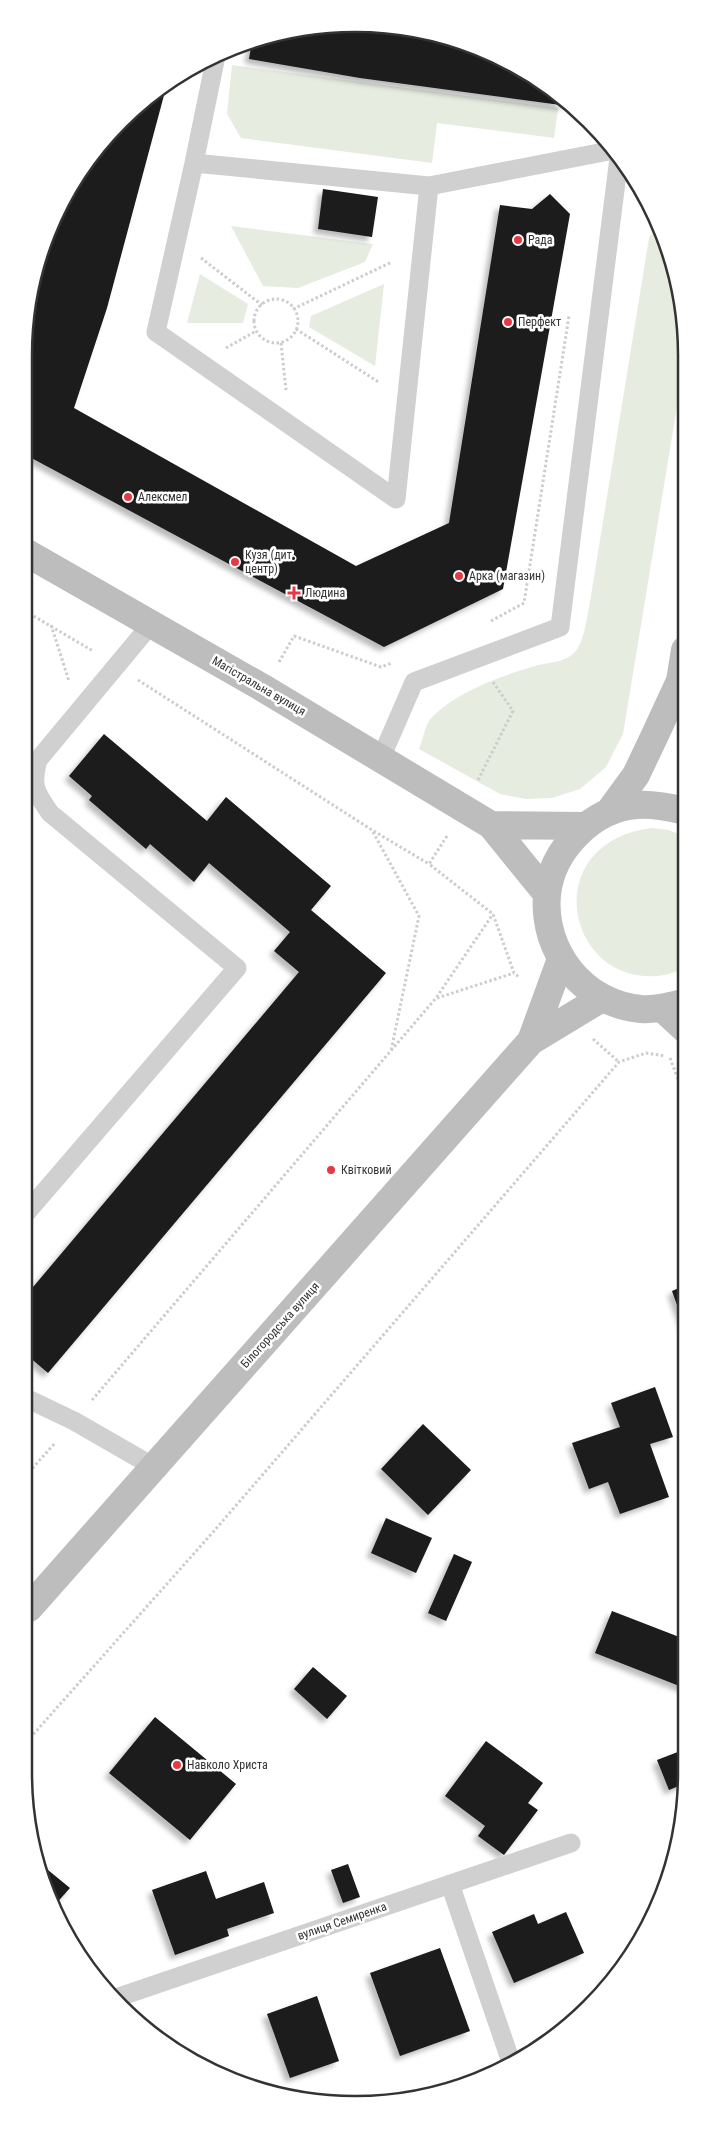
<svg xmlns="http://www.w3.org/2000/svg" width="711" height="2129" viewBox="0 0 711 2129" font-family="'Roboto Condensed',sans-serif">
<style>
.green{fill:#e6ecdf}
.building{fill:#1a1a1a;filter:url(#shadow)}
.lines{fill:none;stroke-linecap:round;stroke-linejoin:round}
.path{stroke:#cdcdcd;stroke-width:3;stroke-dasharray:2.5 2.5;stroke-linecap:butt}
.lane{stroke:#d0d0d0;stroke-width:19}
.secondary{stroke:#bdbdbd;stroke-width:28}
.poi-dot{fill:#e63946;stroke:#fff;stroke-width:2}
.labels{text-anchor:middle;stroke-width:5;stroke-linejoin:round;paint-order:stroke}
.poi-label{font-size:12px;fill:#333;stroke:#fff;text-anchor:start}
.street-label{font-size:12px;fill:#333;stroke:#fff}
.rim{fill:none;stroke:#333;stroke-width:2.5}
</style>
<defs>
<filter id="shadow"><feDropShadow dx="-4.5" dy="4.5" stdDeviation="2.5" flood-color="#0004"/></filter>
</defs>
<rect width="100%" height="100%" fill="#fff"/>
<!-- green -->
<path class="green" d="M232,65L558,108L554,138L437,123L432,163L241,138L227,114Z
M658,224L684,312L685,358L623,734L606,767L580,789L552,798L526,799L500,794L419,749C423,740 425,724 432,717C458,691 501,676 535,666C548,662 565,663 575,652C584,642 586,621 589,608L649,238Z
M231,226L373,244L365,262L298,288L263,286Z
M200,274L248,304L243,323H187Z
M384,284L375,366L309,327L311,316Z
M651,828L669,830L685,837L686,968C679,970 671,974 664,975C568,991 534,844 651,828Z"/>
<!-- building -->
<path class="building" d="M377,24L441,35L522,68L568,106L360,78L249,59L252,41L312,27Z
M167,84L107,308L74,408L356,566L449,523L500,205L532,209L550,194L570,214L503,589L384,647L24,454V356L32,295L48,236L58,209L92,154L137,106Z
M323,189L378,197L372,237L318,229Z
M104,734L207,821L226,797L331,886L311,910L386,973L48,1373L28,1356V1293L299,972L274,951L290,932L209,863L194,882L150,844L146,849L89,800L92,796L69,776Z
M686,1285V1330L672,1291Z
M655,1387L673,1437L650,1444L669,1497L620,1514L608,1482L589,1489L572,1443L620,1427L611,1403Z
M423,1424L471,1470L428,1515L381,1469Z
M386,1518L432,1538L416,1573L371,1553Z
M454,1554L472,1562L446,1621L428,1613Z
M612,1611L687,1640V1689L595,1653Z
M313,1667L347,1696L327,1719L294,1689Z
M155,1717L236,1784L190,1840L109,1773Z
M486,1741L543,1783L528,1803L538,1810L504,1855L478,1836L485,1826L445,1796Z
M683,1750L687,1760L686,1783L669,1790L657,1760Z
M37,1861L70,1888L53,1907L49,1900Z
M348,1864L360,1897L343,1903L331,1870Z
M206,1871L216,1899L264,1882L274,1913L227,1929L229,1936L175,1955L152,1890Z
M566,1912L584,1953L514,1983L492,1932L534,1914L538,1924Z
M440,1948L470,2031L400,2056L370,1973Z
M317,1996L339,2061L290,2078L267,2014Z"/>
<g class="lines">
<!-- path -->
<path class="path" d="M201,258L262,305
M254 321a22 22 0 1 1 44 0a22 22 0 1 1-44 0Z
M293,309L392,262
M296,329L380,383
M281,343L286,390
M226,348L256,331
M25,611L93,651
M491,621L524,603L569,316
M51,625L69,681
M279,662L294,636L381,667L392,663
M138,680L372,830L429,864
M478,780L513,711L493,682
M373,832L419,916L391,1051
M447,836L429,864L493,914L514,973L519,977
M437,998L514,973
M593,1039L619,1062
M670,1058L686,1100
M92,1400L436,998L493,914
M29,1472L55,1443
M30,1738L214,1531L619,1062L646,1053L665,1056"/>
<!-- lane -->
<path class="lane" d="M194,163L216,56
M429,186L396,499L156,332L194,163L429,186L614,150
M381,758L414,682L560,627L619,158
M27,1212L237,968L50,813C35,791 31,786 38,760L152,623
M28,1399L74,1421L154,1467
M450,1884L511,2062
M113,1999L571,1843"/>
<!-- secondary -->
<path class="secondary" d="M25,552L263,688L491,825L547,894
M685,811C669,807 654,804 637,805C592,808 551,851 547,895C542,952 584,1004 641,1009C657,1010 671,1006 686,1002
M609,812L636,775L655,735L680,681L685,650
M491,825L586,826
M662,1008L686,1030
M531,1041L561,959
M29,1608L531,1041L602,998"/>
</g>
<!-- markers -->
<g class="poi-dot">
<circle cx="518" cy="240" r="5"/>
<circle cx="508" cy="322" r="5"/>
<circle cx="128" cy="497" r="5"/>
<circle cx="235" cy="562" r="5"/>
<circle cx="459" cy="576" r="5"/>
<path d="M291.5 585.5h5v5h5v5h-5v5h-5v-5h-5v-5h5z"/>
<circle cx="331" cy="1170" r="5"/>
<circle cx="177" cy="1765" r="5"/>
</g>
<g class="labels">
<!-- poi labels -->
<g class="poi-label">
<text x="528" y="244">Рада</text>
<text x="518" y="326">Перфект</text>
<text x="138" y="501">Алексмел</text>
<text x="245" y="559">Кузя (дит.<tspan x="245" dy="14">центр)</tspan></text>
<text x="469" y="580">Арка (магазин)</text>
<text x="305" y="597">Людина</text>
<text x="341" y="1174">Квітковий</text>
<text x="187" y="1769">Навколо Христа</text>
</g>
<!-- street labels -->
<g class="street-label">
<text transform="translate(259 686) rotate(30)" y="4">Магістральна вулиця</text>
<text transform="translate(280 1325) rotate(-48)" y="4">Білогородська вулиця</text>
<text transform="translate(342 1921) rotate(-19)" y="4">вулиця Семиренка</text>
</g>
</g>
<!-- crop -->
<path d="M0 0H711V2129H0ZM355 32H355A323 323 0 0 1 678 355V1773A323 323 0 0 1 355 2096H355A323 323 0 0 1 32 1773V355A323 323 0 0 1 355 32Z" fill="#fff" fill-rule="evenodd"/>
<path class="rim" d="M355 32H355A323 323 0 0 1 678 355V1773A323 323 0 0 1 355 2096H355A323 323 0 0 1 32 1773V355A323 323 0 0 1 355 32Z"/>
</svg>
